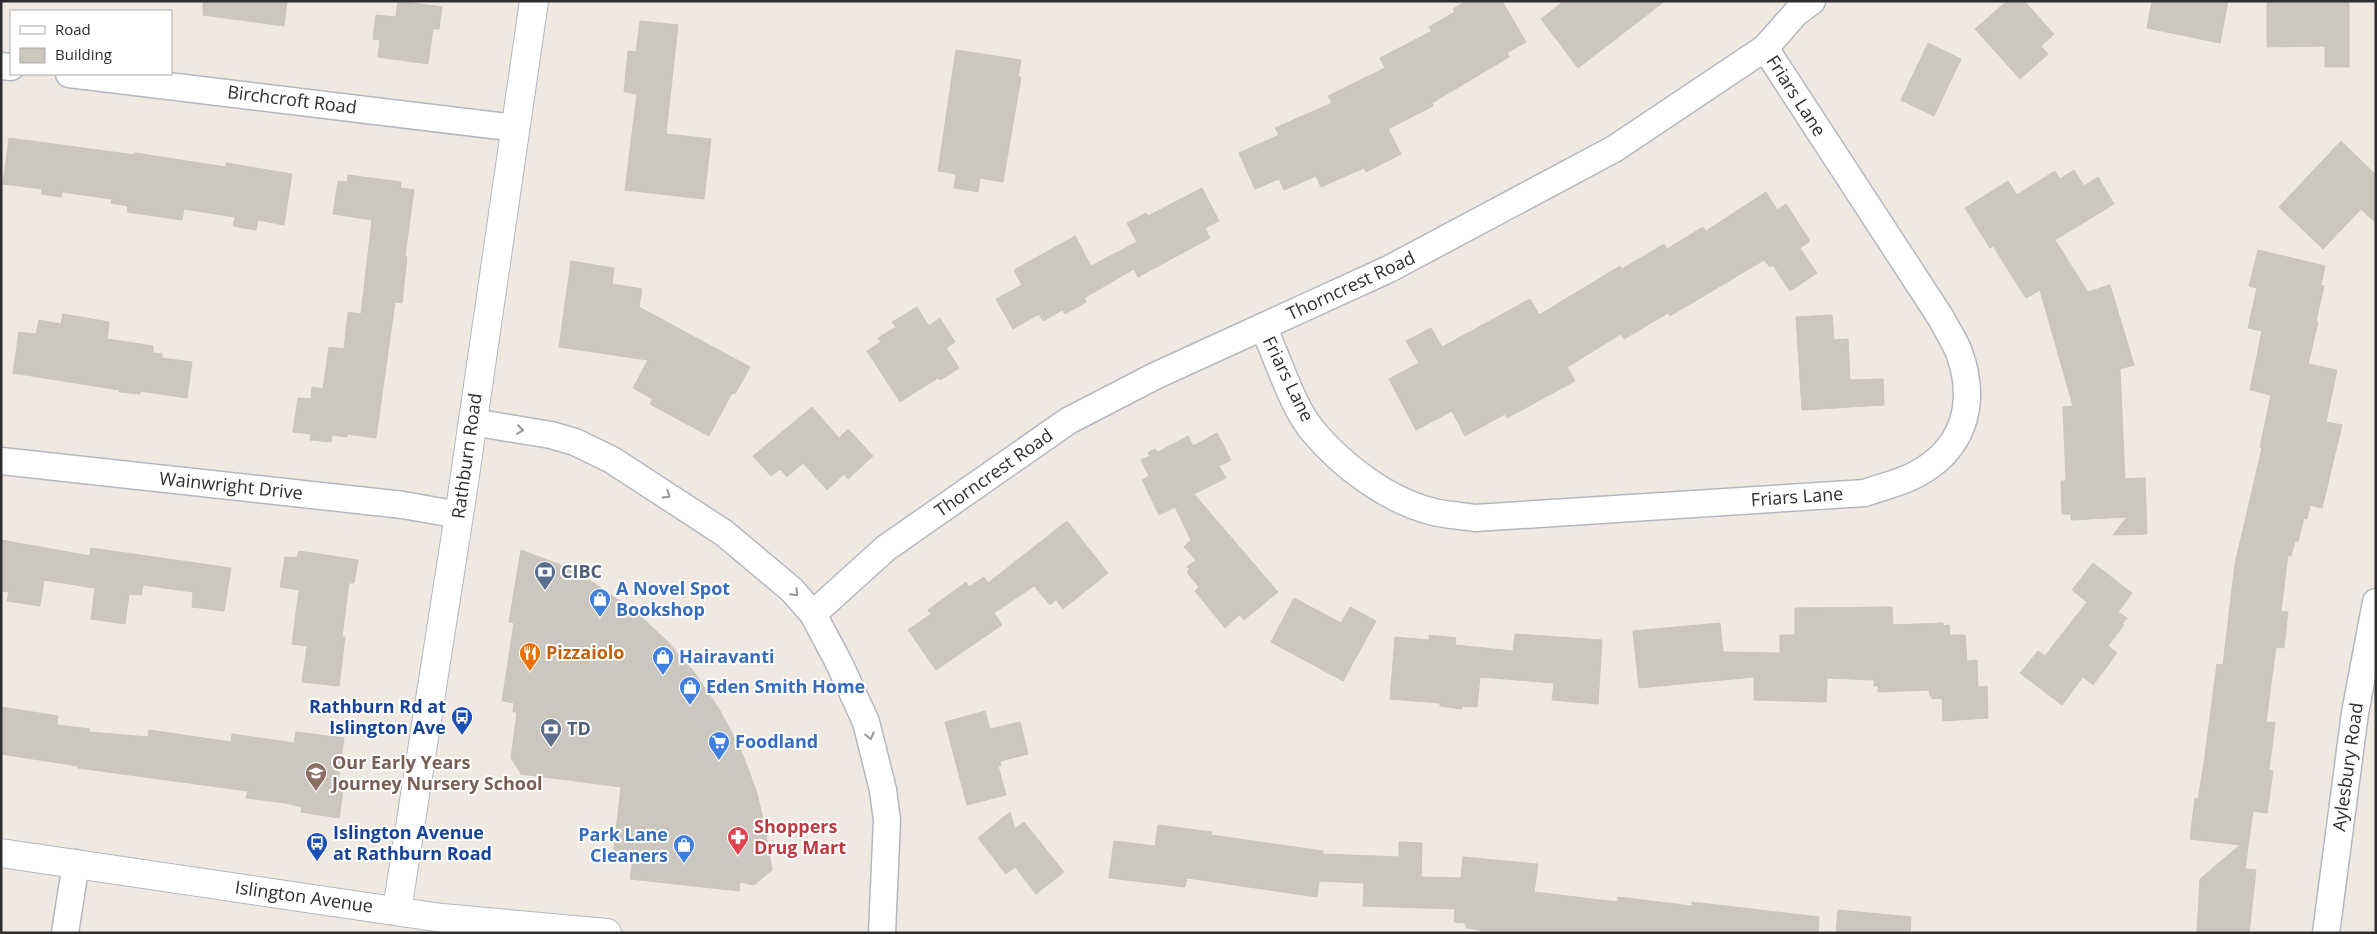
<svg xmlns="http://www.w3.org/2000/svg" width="2377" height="934" viewBox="0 0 2377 934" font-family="'Open Sans',sans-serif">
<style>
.building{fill:#cbc7bf;stroke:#cbc5ba}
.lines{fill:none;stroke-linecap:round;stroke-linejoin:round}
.street-casing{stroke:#b4b7c1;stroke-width:29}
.secondary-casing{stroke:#b4b7c1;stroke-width:30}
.street{stroke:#fff;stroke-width:26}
.secondary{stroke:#fff;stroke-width:28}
.oneway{stroke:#969696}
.labels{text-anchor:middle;stroke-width:4;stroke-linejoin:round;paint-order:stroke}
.street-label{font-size:18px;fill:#2e2e2e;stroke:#fff}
.service-label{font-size:18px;font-weight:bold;fill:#4e5e75;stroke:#fff;text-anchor:start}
.shop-label{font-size:18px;font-weight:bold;fill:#366cbe;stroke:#fff;text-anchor:start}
.food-label{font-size:18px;font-weight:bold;fill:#c56008;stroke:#fff;text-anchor:start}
.transit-label{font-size:18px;font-weight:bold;fill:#164399;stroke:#fff;text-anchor:end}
.education-label{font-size:18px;font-weight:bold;fill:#785e54;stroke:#fff;text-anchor:start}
.health-label{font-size:18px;font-weight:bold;fill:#be3a42;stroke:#fff;text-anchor:start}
</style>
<rect width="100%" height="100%" fill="#efe9e1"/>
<!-- building -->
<path class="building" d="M203,1H287L284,26L203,15Z
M398,1L442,7L439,29H433L428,64L378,57L380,40L373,39L376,15L396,17Z
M1466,1H1502L1526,42L1507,53L1509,57L1432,103L1433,106L1388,129L1401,154L1366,172L1364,168L1321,187L1316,176L1284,190L1279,179L1255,189L1239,153L1279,135L1275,128L1332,103L1328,96L1385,68L1380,58L1432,31L1429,27L1455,12L1453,9Z
M1564,1H1665L1578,68L1541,19Z
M2007,1H2024L2054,34L2041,46L2048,54L2020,79L1975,29Z
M2152,1H2228L2220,43L2147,28Z
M2267,1H2349V67H2325V46L2267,47Z
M640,21L678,25L666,134L711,139L704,199L625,190L637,94L624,92L628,51L636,52Z
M1928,43L1961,59L1934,116L1901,100Z
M956,50L1021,60L1018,77H1021L1003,182L980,178L978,192L954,188L956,174L938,171Z
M9,138L135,155V153L226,167V163L292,174L284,225L258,220L256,230L233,226L235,217L184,209L182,220L127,212L128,206L111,203L112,199L62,192L61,197L41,194L42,189L3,184Z
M2341,141L2376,175V223L2361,209L2323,249L2279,207Z
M2074,170L2084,186L2098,177L2114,204L2055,240L2088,292L2110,285L2134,365L2120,369L2125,479L2145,478L2147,534L2113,535L2127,517L2071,520V514H2062L2061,481H2066L2063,407L2073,406L2040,290L2026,298L1993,246L1990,248L1965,208L2008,181L2017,195L2055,171L2060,179Z
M348,175L401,182L400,188L414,190L405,256L407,257L402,303L395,302L376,438L347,434V437L332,435L331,442L310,440L311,434L293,432L298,398L311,399L312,387L323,389L329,347L344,349L348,312L361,314L372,220L333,214L338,181L347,182Z
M1202,188L1219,221L1205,228L1210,238L1138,277L1134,269L1084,298L1086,302L1065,314L1062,310L1043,321L1039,314L1013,329L996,299L1022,285L1014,270L1075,236L1091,266L1137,242L1127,223L1146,213L1148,216Z
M1766,192L1777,210L1786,204L1810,241L1800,248L1817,273L1790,291L1773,265L1770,267L1764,260L1670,316L1668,313L1624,339L1621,334L1567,367L1575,381L1507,418L1505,414L1465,436L1452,411L1416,430L1389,379L1419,363L1406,341L1431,328L1442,347L1530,299L1539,315L1620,266L1622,269L1664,244L1667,249L1703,227L1706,231Z
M2258,250L2325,266L2321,285L2324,286L2316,321L2318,322L2308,364L2337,370L2326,422L2342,425L2322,508L2310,505L2307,519L2304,518L2298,541H2295L2291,556L2288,555L2281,611L2288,612L2284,648L2276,647L2266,722L2275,723L2269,770L2273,771L2267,813L2253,811L2245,869L2256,870L2249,933H2197L2200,879L2240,845L2190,839L2195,798L2198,799L2204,763L2217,664L2223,665L2235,564L2262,448L2260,447L2271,395L2250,390L2262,331L2248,328L2257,288L2249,286Z
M571,261L614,268L612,284L642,289L639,307L750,367L735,394L732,393L709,436L650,404L653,399L633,388L648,360L559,347Z
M917,307L929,326L940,318L955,342L946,348L959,368L940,380L938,378L900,402L867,351L881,342L878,338L896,327L892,322Z
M63,314L109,322L107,339L153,346V353L162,354V358L192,362L187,398L140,391V394L119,392V390L13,373L19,332L36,334L39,320L61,324Z
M1832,315L1834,340L1848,339L1850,380L1883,379L1884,405L1802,410L1796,317Z
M812,407L839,438L848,429L873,456L848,479L844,474L827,490L803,463L787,477L780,469L771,476L753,456Z
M1217,433L1231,460L1219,466L1226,478L1194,494L1278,592L1244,620L1239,615L1225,628L1195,591L1199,587L1187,572L1190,569L1187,567L1196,560L1184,547L1191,540L1175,507L1159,515L1142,480L1149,476L1141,460L1150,456L1148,453L1155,449L1158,452L1188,436L1193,446Z
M1067,521L1108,573L1063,609L1056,600L1050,605L1034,586L994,613L1002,625L936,670L908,630L931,614L928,610L966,582L969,587L984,577L988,583Z
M1,540L90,556L91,548L231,568L224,611L192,607L193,592L143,585L141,595L129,594L125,624L91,619L95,588L44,580L40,606L7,601L9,592L1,591Z
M521,550L558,564L588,579L636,612L668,642L694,672L719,709L741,750L757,793L765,828L772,870L754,885L740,882L739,891L630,879L633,859L613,857L621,787L521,774L511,758L517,712H513L514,703L502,701L514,623L509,622Z
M299,551L358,560L354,583H349L342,637H345L339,686L302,682L307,646L292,644L299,590L280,587L285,557L297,558Z
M2093,563L2132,593L2118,612L2127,618L2122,624L2124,625L2108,646L2117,653L2093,685L2083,677L2062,705L2020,673L2038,651L2045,656L2087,602L2072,590Z
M1294,598L1341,623L1350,607L1376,621L1343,681L1271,642Z
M1892,607L1893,625L1943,623V626L1949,625L1950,635H1965L1967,661L1977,660L1978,687L1987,686L1988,718L1943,721L1942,698L1932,699V696H1930L1929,690L1878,692V686H1874V680L1827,678L1826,702L1754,700V677L1639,688L1633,631L1720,623L1723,652L1780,653V635H1795V608Z
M1515,634L1602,640L1598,704L1552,700L1554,683L1480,677L1477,707L1462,706V709L1440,706V703L1390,699L1395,637L1429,640V635L1456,638L1455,645L1513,651Z
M1,707L58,716L57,725L90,729L89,732L148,737L149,730L231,742L232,734L294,743L296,732L344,738L337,789L343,790L339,818L301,812L302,807L285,803L246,798L248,791L78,768V766L1,754Z
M985,711L990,729L1020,722L1028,754L1000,761L1001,766H998L1006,795L967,805L945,722Z
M1010,812L1015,829L1024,822L1064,872L1036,894L1015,867L1006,874L978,838Z
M1158,825L1212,832L1211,835L1323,851V854L1399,857V842L1422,843L1421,877L1461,878L1463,857L1538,864L1534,892L1618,902V897L1692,906V902L1819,917L1818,933H1480V930L1466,928V923L1454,922L1455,909L1363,906L1364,883L1319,881L1317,897L1187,878L1185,887L1109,878L1114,841L1155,846Z
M1838,910L1911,917L1910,933H1836Z"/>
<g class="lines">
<!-- street casing -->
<g class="street-casing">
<path id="street" d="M1,66L11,67
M69,74L516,128
M1263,327C1278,358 1291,404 1312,430C1342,466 1388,501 1434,512C1447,515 1462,516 1475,518L1865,493C1881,487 1900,483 1915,475C1963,450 1977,405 1960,355C1956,343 1947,330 1941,318L1765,48
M472,422L551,435L575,442L612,460L724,533L792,590L813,614L839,663L866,722L883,790L887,820L882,933
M1,461L403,505L459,515
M813,614L886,548L1068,421L1155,376L1389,269L1614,149L1765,48L1796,13L1812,1
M65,933L76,863
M2326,933L2355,713L2376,602"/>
</g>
<!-- secondary casing -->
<g class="secondary-casing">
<path id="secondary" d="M1,853L442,918L607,933
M397,910L462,496L534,1"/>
</g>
<!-- street -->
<use href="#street" class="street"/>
<!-- secondary -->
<use href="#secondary" class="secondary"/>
</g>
<!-- one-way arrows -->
<defs><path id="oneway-chevron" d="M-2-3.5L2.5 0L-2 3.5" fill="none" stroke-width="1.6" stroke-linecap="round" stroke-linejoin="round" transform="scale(1.25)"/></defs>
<g class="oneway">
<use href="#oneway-chevron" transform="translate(520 430) rotate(9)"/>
<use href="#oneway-chevron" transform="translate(667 495) rotate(32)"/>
<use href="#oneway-chevron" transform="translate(795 593) rotate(47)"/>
<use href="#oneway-chevron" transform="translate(870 736) rotate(76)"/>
</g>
<!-- icons -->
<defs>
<g id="bank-pin" transform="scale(1.125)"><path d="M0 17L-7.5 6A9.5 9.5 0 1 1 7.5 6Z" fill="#5c6f8a" stroke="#fff"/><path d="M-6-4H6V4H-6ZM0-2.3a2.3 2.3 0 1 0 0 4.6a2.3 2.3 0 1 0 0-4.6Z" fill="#fff"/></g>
<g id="shop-pin" transform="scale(1.125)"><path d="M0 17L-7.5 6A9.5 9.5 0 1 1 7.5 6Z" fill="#3f7fe0" stroke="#fff"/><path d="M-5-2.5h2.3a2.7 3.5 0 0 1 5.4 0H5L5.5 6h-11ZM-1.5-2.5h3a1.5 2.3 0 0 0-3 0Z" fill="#fff"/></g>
<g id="restaurant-pin" transform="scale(1.125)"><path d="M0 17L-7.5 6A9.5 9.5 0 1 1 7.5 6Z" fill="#e8710a" stroke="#fff"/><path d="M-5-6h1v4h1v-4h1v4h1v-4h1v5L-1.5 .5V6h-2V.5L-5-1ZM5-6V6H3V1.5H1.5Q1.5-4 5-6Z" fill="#fff"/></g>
<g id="bus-pin" transform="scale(1.125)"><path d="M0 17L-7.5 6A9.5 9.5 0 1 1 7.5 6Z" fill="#1a4fb4" stroke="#fff"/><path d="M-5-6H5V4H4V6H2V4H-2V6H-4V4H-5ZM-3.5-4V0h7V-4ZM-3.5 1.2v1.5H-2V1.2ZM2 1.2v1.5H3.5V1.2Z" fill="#fff"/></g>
<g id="supermarket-pin" transform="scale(1.125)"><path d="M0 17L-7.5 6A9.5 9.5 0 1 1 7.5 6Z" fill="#3f7fe0" stroke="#fff"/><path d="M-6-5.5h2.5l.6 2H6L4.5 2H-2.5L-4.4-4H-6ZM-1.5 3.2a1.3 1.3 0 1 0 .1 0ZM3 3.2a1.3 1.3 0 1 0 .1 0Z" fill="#fff"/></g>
<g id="school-pin" transform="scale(1.125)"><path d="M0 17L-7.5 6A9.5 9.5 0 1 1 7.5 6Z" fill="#8d6e63" stroke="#fff"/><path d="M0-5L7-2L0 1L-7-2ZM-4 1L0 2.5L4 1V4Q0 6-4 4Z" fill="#fff"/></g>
<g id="pharmacy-pin" transform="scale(1.125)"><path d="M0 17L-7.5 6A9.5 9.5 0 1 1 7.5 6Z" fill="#e0444e" stroke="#fff"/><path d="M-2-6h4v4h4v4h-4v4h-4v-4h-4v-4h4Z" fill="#fff"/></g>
</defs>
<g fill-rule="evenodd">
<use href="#bank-pin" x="545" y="572"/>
<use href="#shop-pin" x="600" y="599"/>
<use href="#restaurant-pin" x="530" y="653"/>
<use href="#shop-pin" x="663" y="657"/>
<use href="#shop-pin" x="690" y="687"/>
<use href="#bus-pin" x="462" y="717"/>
<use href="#bank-pin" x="551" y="729"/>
<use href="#supermarket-pin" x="719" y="742"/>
<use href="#school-pin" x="316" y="773"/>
<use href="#pharmacy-pin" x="738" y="837"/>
<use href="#bus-pin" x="317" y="843"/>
<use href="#shop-pin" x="684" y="845"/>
</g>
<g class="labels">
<!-- street labels -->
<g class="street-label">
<text transform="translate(1796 96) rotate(57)" y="6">Friars Lane</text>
<text transform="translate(292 100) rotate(7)" y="6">Birchcroft Road</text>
<text transform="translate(1351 286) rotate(-25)" y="6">Thorncrest Road</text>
<text transform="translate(1288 379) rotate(64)" y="6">Friars Lane</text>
<text transform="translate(467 456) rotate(-82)" y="6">Rathburn Road</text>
<text transform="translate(994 473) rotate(-35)" y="6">Thorncrest Road</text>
<text transform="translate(231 486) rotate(6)" y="6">Wainwright Drive</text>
<text transform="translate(1797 497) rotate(-4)" y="6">Friars Lane</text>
<text transform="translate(2348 767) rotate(-82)" y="6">Aylesbury Road</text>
<text transform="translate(304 897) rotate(8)" y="6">Islington Avenue</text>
</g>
<!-- service labels -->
<g class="service-label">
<text x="561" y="578">CIBC</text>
<text x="567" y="735">TD</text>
</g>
<!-- shop labels -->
<g class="shop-label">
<text x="616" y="595">A Novel Spot<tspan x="616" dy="21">Bookshop</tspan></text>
<text x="679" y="663">Hairavanti</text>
<text x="706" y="693">Eden Smith Home</text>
<text x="735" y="748">Foodland</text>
<text x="668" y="841" text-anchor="end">Park Lane<tspan x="668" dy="21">Cleaners</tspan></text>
</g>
<!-- food labels -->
<g class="food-label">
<text x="546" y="659">Pizzaiolo</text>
</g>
<!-- transit labels -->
<g class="transit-label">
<text x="446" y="713">Rathburn Rd at<tspan x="446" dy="21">Islington Ave</tspan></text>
<text x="333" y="839" text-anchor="start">Islington Avenue<tspan x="333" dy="21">at Rathburn Road</tspan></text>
</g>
<!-- education labels -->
<g class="education-label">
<text x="332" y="769">Our Early Years<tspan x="332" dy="21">Journey Nursery School</tspan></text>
</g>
<!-- health labels -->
<g class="health-label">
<text x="754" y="833">Shoppers<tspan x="754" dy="21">Drug Mart</tspan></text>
</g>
</g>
<!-- border -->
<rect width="2377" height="934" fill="none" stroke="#2e2e2e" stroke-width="5"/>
<!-- legend -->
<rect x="10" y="10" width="162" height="65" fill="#ffffff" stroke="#ababab"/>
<rect x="20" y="26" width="25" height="8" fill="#ffffff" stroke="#ababab"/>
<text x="55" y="35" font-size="15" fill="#2e2e2e">Road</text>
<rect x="20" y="48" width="25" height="15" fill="#cbc7bf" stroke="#ababab"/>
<text x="55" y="60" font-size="15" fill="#2e2e2e">Building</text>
</svg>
